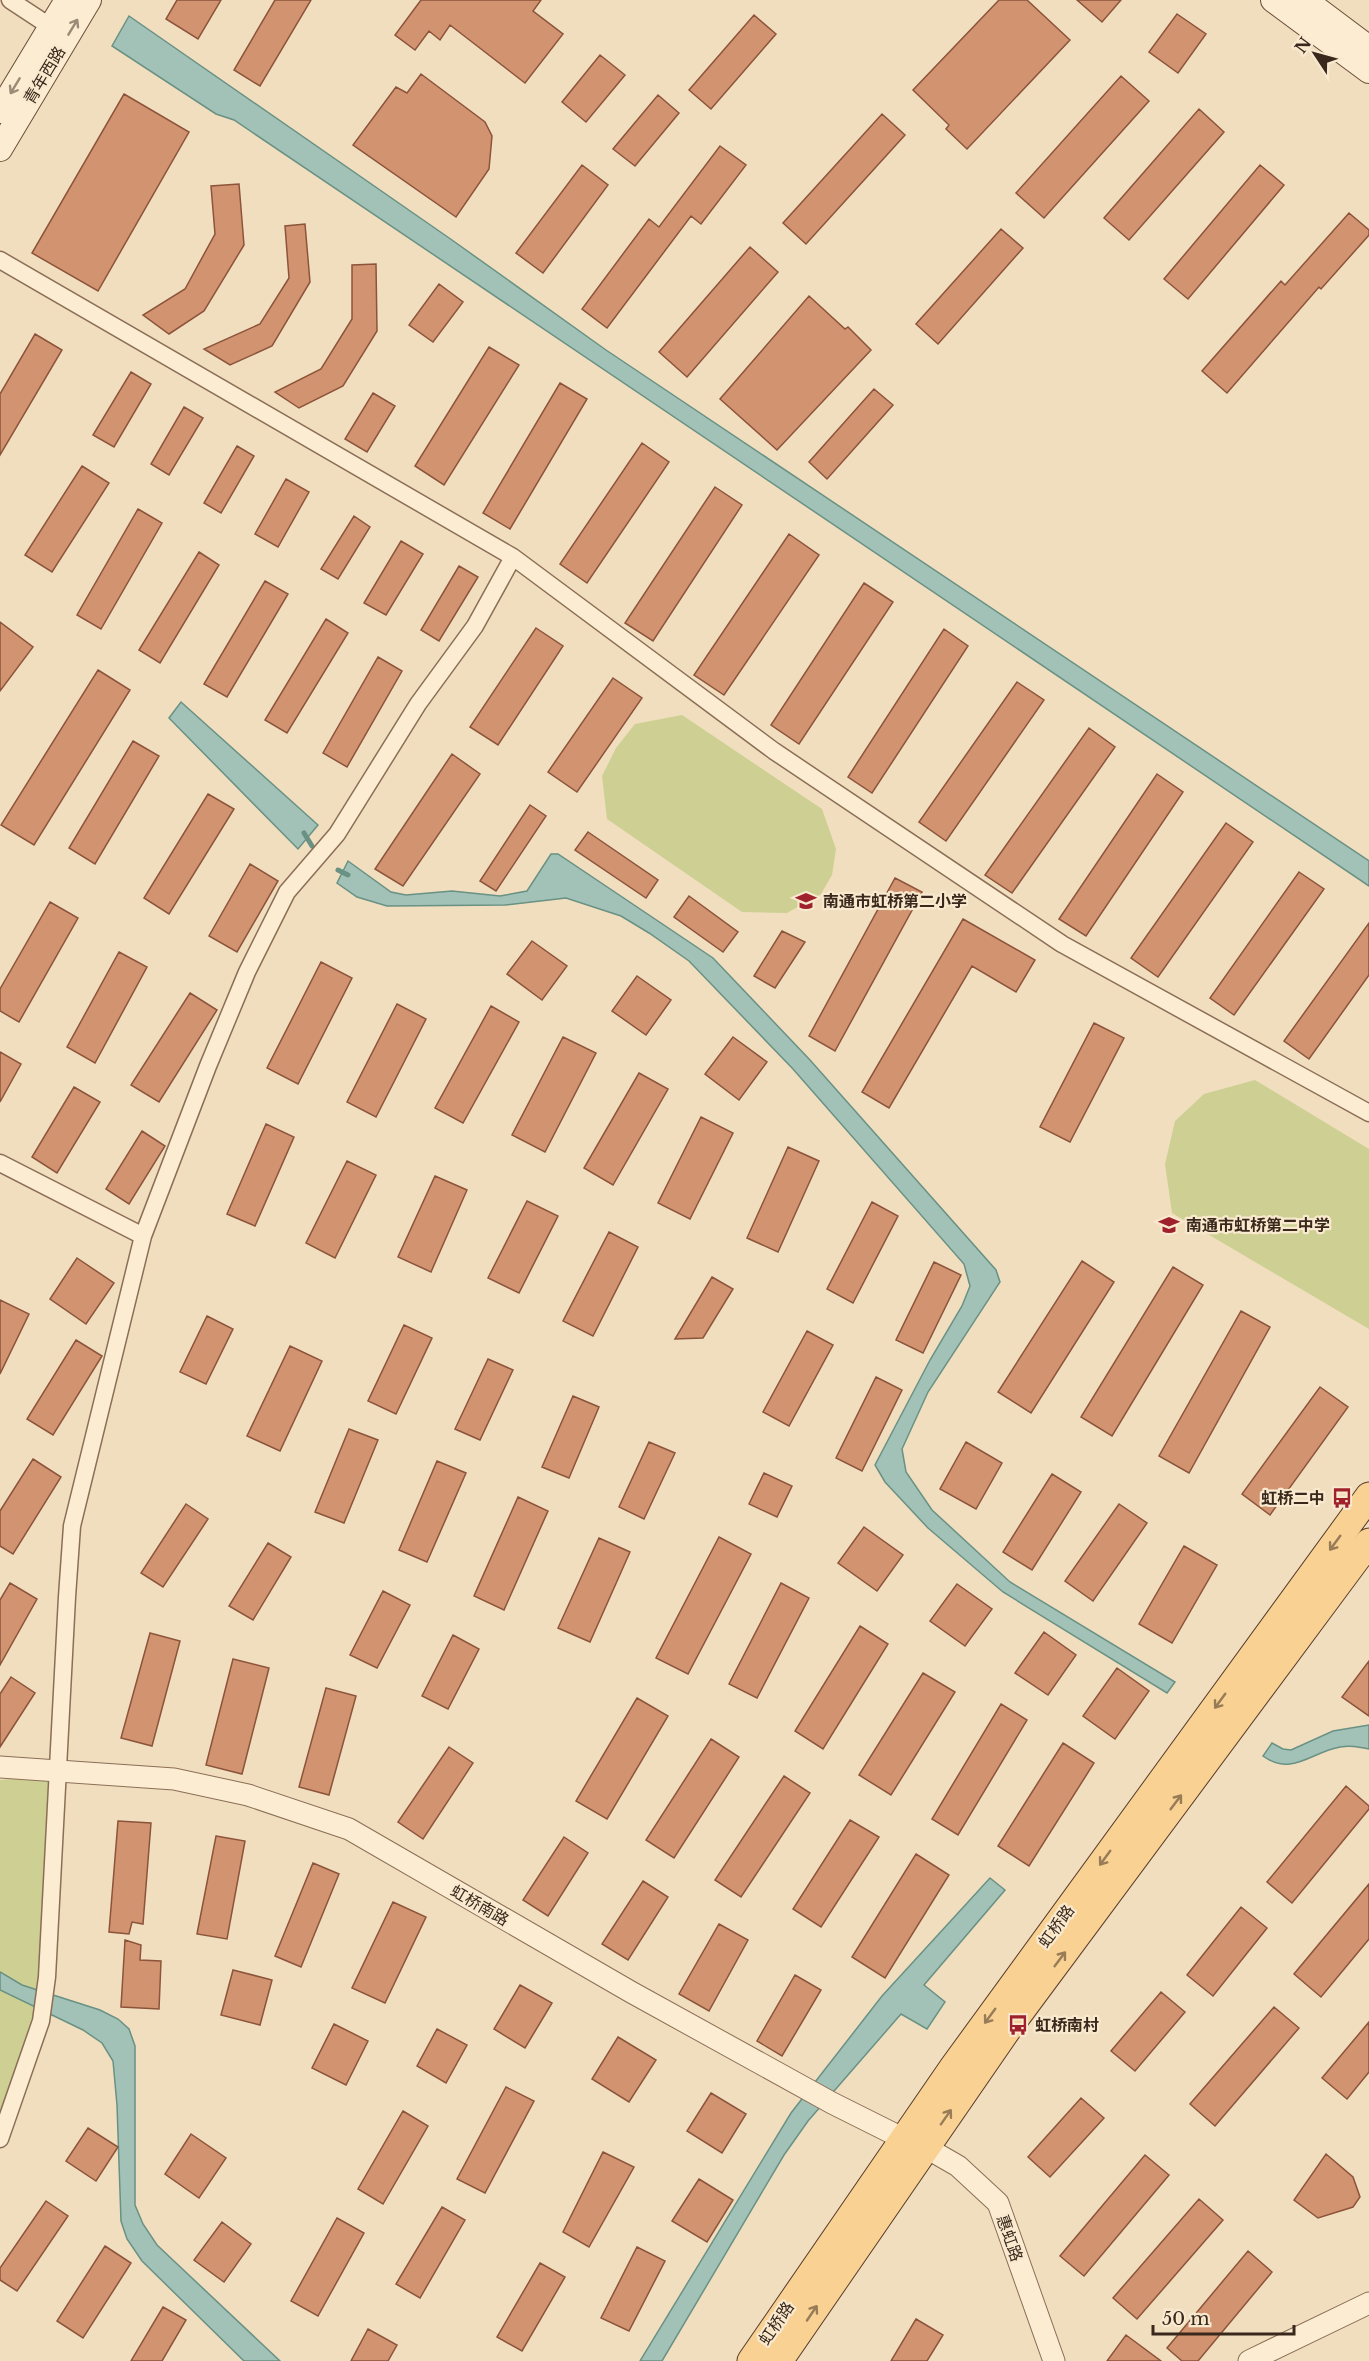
<svg xmlns="http://www.w3.org/2000/svg" width="1369" height="2361" viewBox="0 0 1369 2361" font-family="'Libre Baskerville','Noto Sans SC',serif">
<style>
.green{fill:#cdd092}
.water{fill:#a2c2b7;stroke:#699184;stroke-width:1.5}
.lines{fill:none;stroke-linecap:round;stroke-linejoin:round}
.stream{stroke:#699184;stroke-width:5}
.building{fill:#d29371;stroke:#8c543a;stroke-width:1.5}
.minor-casing{stroke:#8b6e56;stroke-width:19}
.tertiary-casing{stroke:#8b6e56;stroke-width:23}
.secondary-casing{stroke:#6d4f39;stroke-width:26}
.primary-casing{stroke:#583c2a;stroke-width:29}
.minor{stroke:#fbecd2;stroke-width:16}
.tertiary{stroke:#fbecd2;stroke-width:21}
.secondary{stroke:#fbecd2;stroke-width:24}
.primary{stroke:#f8d193;stroke-width:27}
.oneway{stroke:#9a8a76}
.oneway2{stroke:#987c57}
.labels{text-anchor:middle;stroke-width:4.5;stroke-linejoin:round;paint-order:stroke}
.street-label{font-size:16px;fill:#39281b;stroke:#f8e9cf}
.poi-label{font-size:16px;font-weight:bold;fill:#39281b;stroke:#f8e9cf;text-anchor:start}
</style>
<rect width="100%" height="100%" fill="#f1debf"/>
<!-- green -->
<path class="green" d="M682,715L822,809L836,849L832,875L821,894L787,913L742,912L607,819L602,776L616,748L635,724Z
M1255,1080L1369,1149V1329L1172,1213L1165,1164L1175,1121L1204,1094Z
M54,1775L58,1859L57,1958L44,2034L0,2130V1780Z"/>
<!-- water -->
<path class="water" d="M129,16L452,240L606,350L1369,861V886L234,120L216,114L112,46Z
M181,702L318,825L298,849L169,718Z
M551,854H558L713,958L810,1060L996,1270L1000,1282L928,1392L902,1449L906,1472L932,1510L1010,1582L1175,1682L1167,1693L1003,1592L928,1528L885,1482L875,1465L930,1360L962,1306L970,1286L964,1264L793,1069L689,961L649,933L621,916L566,898L505,905L387,906L357,897L337,883L348,861L391,892L406,895L452,891L500,896L527,891Z
M1369,1725V1749C1359,1747 1351,1745 1340,1747C1311,1752 1292,1777 1263,1756L1272,1743L1283,1749L1291,1750L1333,1731Z
M990,1878L1005,1890L924,1985L945,2002L927,2029L901,2014L808,2121L784,2155L662,2361H640L791,2113L882,1996Z
M0,1972L22,1985L100,2010L118,2019L129,2029L135,2046V2205L143,2224L157,2245L280,2361H244L142,2261L127,2239L121,2221L117,2105L113,2061L102,2043L83,2030L0,1990Z"/>
<g class="lines">
<!-- stream -->
<path class="stream" d="M304,833L312,846
M338,870L348,875"/>
</g>
<!-- building -->
<path class="building" d="M177,0H221L198,39L166,19Z
M275,0H311L260,86L234,70Z
M421,0H541L533,11L563,34L525,83L450,25L440,40L429,31L415,50L395,35Z
M999,0H1027L1070,40L967,149L946,129L949,125L913,90Z
M1077,0H1121L1102,22Z
M1177,14L1206,34L1178,73L1149,52Z
M754,15L776,34L711,109L689,90Z
M600,55L625,75L586,122L562,102Z
M421,74L485,122L492,136L489,169L456,217L353,145L396,87L407,93Z
M1121,76L1149,101L1044,218L1016,193Z
M124,94L189,132L98,291L32,253Z
M658,95L679,113L635,166L613,149Z
M1199,109L1224,132L1129,240L1104,218Z
M882,114L905,135L806,244L783,223Z
M720,146L746,165L701,224L691,216L607,328L582,309L649,219L659,227Z
M582,165L608,185L543,273L516,253Z
M1260,165L1284,185L1188,299L1164,279Z
M239,184L244,245L204,311L169,334L143,315L185,289L215,234L211,186Z
M1349,213L1369,230V235L1321,289L1319,287L1227,393L1202,371L1281,281L1285,285Z
M305,224L310,282L272,346L230,365L204,349L260,324L289,278L285,226Z
M1001,229L1023,248L938,344L916,324Z
M750,247L778,272L687,377L659,352Z
M376,264L377,331L343,386L299,408L275,392L321,369L352,319V265Z
M439,284L463,302L433,342L409,325Z
M809,296L845,329L848,327L871,350L777,450L720,399Z
M35,334L62,350L0,455V394Z
M489,347L519,365L444,485L415,466Z
M131,372L151,384L114,447L93,435Z
M560,383L587,399L510,529L483,513Z
M874,389L893,405L827,479L809,462Z
M373,393L395,406L367,452L345,439Z
M184,407L203,418L169,475L151,464Z
M642,443L669,462L587,583L560,564Z
M237,446L254,456L221,513L204,503Z
M82,466L109,483L52,572L25,555Z
M286,479L309,492L278,547L255,534Z
M715,487L742,505L653,641L625,623Z
M138,509L162,523L101,629L77,615Z
M354,516L370,527L338,579L321,569Z
M789,534L819,555L724,695L694,675Z
M401,541L423,554L386,615L364,603Z
M199,552L219,565L160,663L139,650Z
M459,566L478,577L439,641L421,630Z
M265,581L288,594L227,697L204,684Z
M864,583L893,602L799,744L771,725Z
M326,619L348,633L287,733L265,720Z
M0,622L33,647L0,691Z
M536,628L563,646L498,745L470,727Z
M944,629L968,646L872,793L848,777Z
M378,657L402,671L347,767L323,753Z
M98,670L130,690L34,845L1,825Z
M613,678L642,698L577,792L548,772Z
M1017,682L1044,700L946,841L919,822Z
M1089,728L1115,747L1012,893L985,875Z
M133,741L159,756L95,864L69,848Z
M452,754L480,774L403,886L375,869Z
M1157,774L1183,792L1086,936L1059,919Z
M208,794L234,809L169,914L144,898Z
M530,805L546,816L496,891L480,881Z
M1226,823L1253,842L1158,977L1131,958Z
M588,832L658,880L646,898L575,850Z
M250,864L278,881L237,952L209,936Z
M1299,872L1324,889L1234,1015L1210,998Z
M895,878L922,892L835,1051L809,1036Z
M689,896L738,932L723,952L674,917Z
M50,902L78,918L19,1022L0,1011V989Z
M963,919L1035,960L1016,992L972,966L889,1108L862,1092Z
M1369,923V975L1309,1059L1284,1041Z
M782,931L805,942L775,988L754,976Z
M532,941L567,966L542,1000L507,974Z
M119,952L147,967L95,1063L67,1047Z
M321,962L352,978L298,1084L267,1068Z
M637,976L671,1000L646,1035L612,1011Z
M190,993L217,1010L159,1102L131,1085Z
M397,1004L426,1019L376,1117L347,1102Z
M491,1006L519,1022L463,1123L435,1108Z
M1094,1023L1124,1038L1070,1142L1040,1127Z
M563,1037L596,1053L545,1152L512,1135Z
M733,1037L767,1062L739,1100L705,1074Z
M0,1052L21,1064L0,1102Z
M639,1073L668,1089L613,1185L584,1168Z
M74,1087L100,1102L57,1173L32,1157Z
M701,1117L733,1133L690,1219L658,1203Z
M266,1124L294,1137L255,1226L227,1214Z
M142,1131L165,1146L129,1204L106,1189Z
M788,1147L819,1161L778,1252L747,1238Z
M347,1161L376,1175L335,1258L306,1243Z
M435,1176L467,1190L431,1272L398,1257Z
M527,1201L558,1216L519,1293L488,1278Z
M872,1202L898,1216L853,1303L827,1289Z
M609,1232L638,1247L593,1336L563,1321Z
M77,1258L114,1283L86,1324L50,1299Z
M1082,1261L1114,1282L1031,1413L998,1392Z
M934,1262L961,1275L923,1353L896,1340Z
M1173,1267L1203,1285L1112,1436L1081,1417Z
M712,1277L733,1289L703,1338L675,1339Z
M0,1300L29,1314L0,1374Z
M1241,1311L1270,1327L1189,1473L1159,1456Z
M207,1316L233,1329L206,1384L180,1372Z
M404,1325L432,1338L396,1414L368,1401Z
M807,1331L833,1345L789,1426L763,1412Z
M76,1340L102,1356L53,1435L27,1419Z
M290,1346L322,1361L280,1451L247,1436Z
M488,1359L513,1370L480,1440L455,1429Z
M876,1377L902,1390L862,1471L836,1458Z
M1320,1387L1348,1407L1270,1515L1242,1494Z
M573,1396L599,1407L569,1478L542,1467Z
M349,1429L378,1440L344,1523L315,1512Z
M649,1442L675,1453L644,1519L619,1507Z
M966,1442L1002,1463L976,1509L940,1489Z
M33,1459L61,1477L13,1554L0,1546V1511Z
M437,1461L466,1473L427,1562L399,1550Z
M764,1473L792,1486L777,1517L749,1504Z
M1052,1474L1081,1492L1032,1570L1003,1552Z
M518,1497L548,1511L504,1610L474,1596Z
M186,1504L208,1519L163,1587L141,1573Z
M1119,1504L1147,1523L1093,1601L1065,1581Z
M864,1527L903,1555L877,1591L838,1563Z
M719,1537L751,1554L688,1674L656,1658Z
M599,1538L630,1552L590,1642L558,1628Z
M268,1543L291,1557L253,1620L229,1606Z
M1184,1546L1217,1565L1172,1643L1139,1624Z
M10,1583L37,1599L0,1665V1600Z
M781,1583L809,1598L757,1698L729,1684Z
M957,1584L992,1609L965,1646L930,1621Z
M383,1591L410,1605L377,1668L350,1655Z
M860,1626L888,1644L823,1749L795,1731Z
M1044,1632L1076,1655L1048,1695L1015,1673Z
M150,1633L180,1641L152,1746L121,1738Z
M453,1635L479,1649L448,1709L422,1696Z
M233,1659L269,1668L242,1774L206,1765Z
M1369,1661V1716L1342,1697Z
M1117,1668L1149,1691L1115,1739L1083,1716Z
M923,1673L955,1692L891,1795L859,1775Z
M11,1677L35,1693L0,1747V1694Z
M326,1688L356,1696L329,1795L299,1787Z
M637,1698L668,1716L607,1819L576,1801Z
M1001,1704L1027,1720L958,1835L932,1819Z
M711,1739L739,1757L674,1858L646,1840Z
M1063,1743L1094,1763L1029,1866L998,1846Z
M449,1747L473,1763L423,1839L398,1822Z
M784,1776L810,1793L741,1897L715,1880Z
M1346,1786L1369,1806V1809L1292,1903L1267,1882Z
M850,1820L879,1837L821,1927L793,1909Z
M118,1821L151,1823L143,1924L132,1922L129,1934L109,1932Z
M216,1836L245,1841L227,1939L197,1934Z
M564,1837L588,1853L548,1916L523,1900Z
M916,1854L949,1875L885,1978L852,1957Z
M313,1863L339,1874L301,1967L275,1956Z
M643,1881L668,1897L628,1960L602,1944Z
M1369,1884V1939L1321,1997L1294,1974Z
M393,1902L426,1917L385,2003L352,1988Z
M1241,1907L1267,1928L1213,1996L1187,1975Z
M719,1924L748,1940L709,2011L679,1994Z
M125,1940L141,1945L140,1960L161,1961L159,2009L121,2007Z
M233,1970L272,1980L260,2025L221,2015Z
M795,1975L821,1990L782,2056L757,2041Z
M520,1985L552,2003L525,2048L494,2029Z
M1161,1992L1185,2012L1135,2071L1111,2051Z
M1274,2007L1299,2028L1215,2126L1190,2104Z
M1369,2022V2072L1347,2099L1322,2078Z
M334,2024L368,2041L346,2085L312,2068Z
M437,2029L467,2045L446,2083L417,2066Z
M618,2037L656,2060L629,2102L592,2079Z
M506,2087L534,2101L485,2193L457,2179Z
M711,2093L746,2114L722,2153L687,2131Z
M1081,2098L1104,2118L1050,2177L1028,2157Z
M403,2111L428,2126L383,2204L358,2189Z
M88,2128L118,2147L96,2181L66,2161Z
M191,2134L226,2158L199,2198L165,2174Z
M603,2152L634,2167L589,2247L563,2232Z
M1326,2154L1353,2177L1360,2197L1353,2207L1318,2218L1294,2200Z
M1145,2155L1169,2175L1084,2276L1060,2256Z
M699,2179L733,2200L707,2242L672,2221Z
M1199,2199L1223,2220L1137,2319L1113,2298Z
M46,2201L68,2216L17,2291L0,2280V2268Z
M442,2207L465,2220L420,2298L396,2284Z
M337,2218L364,2233L318,2316L291,2301Z
M222,2222L251,2244L224,2282L194,2260Z
M105,2246L131,2263L83,2338L57,2321Z
M637,2247L665,2261L629,2331L601,2318Z
M1248,2251L1272,2272L1198,2361H1182L1167,2348Z
M540,2263L565,2277L522,2351L497,2337Z
M163,2307L186,2320L162,2361H131Z
M916,2319L943,2335L927,2361H891Z
M368,2329L397,2345L388,2361H351Z
M1126,2335L1161,2361H1107Z"/>
<g class="lines">
<!-- minor casing -->
<g class="minor-casing">
<path id="minor" d="M10,0L51,27
M0,260L513,557L774,751L1062,944L1369,1113
M0,1163L143,1236
M0,2139L41,2021L47,1977L67,1597L72,1526L143,1236L208,1066L247,972L287,892L337,834L418,704L475,626L513,557"/>
</g>
<!-- tertiary casing -->
<g class="tertiary-casing">
<path id="tertiary" d="M0,1767L174,1779L248,1795L349,1829L631,1992L832,2103L904,2139L925,2147L958,2166L998,2203L1054,2361
M1249,2361L1369,2303"/>
</g>
<!-- secondary casing -->
<g class="secondary-casing">
<path id="secondary" d="M1273,0L1369,71
M1305,0L1369,48
M0,111L67,0
M0,149L89,0"/>
</g>
<!-- primary casing -->
<g class="primary-casing">
<path id="primary" d="M751,2361L954,2066L1369,1496
M779,2361L1012,2023L1369,1542"/>
</g>
<!-- minor -->
<use href="#minor" class="minor"/>
<!-- tertiary -->
<use href="#tertiary" class="tertiary"/>
<!-- secondary -->
<use href="#secondary" class="secondary"/>
<!-- primary -->
<use href="#primary" class="primary"/>
</g>
<!-- one-way arrows -->
<defs><path id="oneway-shaft" d="M-6 0H5M1.5-3L5.5 0L1.5 3" fill="none" stroke-width="1.6" stroke-linecap="round" stroke-linejoin="round" transform="scale(1.5)"/></defs>
<g class="oneway">
<use href="#oneway-shaft" transform="translate(73 27) rotate(-59)"/>
<use href="#oneway-shaft" transform="translate(15 86) rotate(121)"/>
</g>
<g class="oneway2">
<use href="#oneway-shaft" transform="translate(1335 1543) rotate(126)"/>
<use href="#oneway-shaft" transform="translate(1220 1701) rotate(126)"/>
<use href="#oneway-shaft" transform="translate(1176 1802) rotate(-53)"/>
<use href="#oneway-shaft" transform="translate(1105 1858) rotate(126)"/>
<use href="#oneway-shaft" transform="translate(1060 1959) rotate(-53)"/>
<use href="#oneway-shaft" transform="translate(990 2016) rotate(126)"/>
<use href="#oneway-shaft" transform="translate(946 2117) rotate(-55)"/>
<use href="#oneway-shaft" transform="translate(812 2313) rotate(-56)"/>
</g>
<!-- icons -->
<defs>
<g id="school-bare" transform="scale(1.62)"><path d="M0-5L7-2L0 1L-7-2ZM-4 1L0 2.5L4 1V4Q0 6-4 4Z" fill="#9f212b" stroke="#f8e9cf" stroke-width="2.5" paint-order="stroke"/></g>
<g id="bus-bare" transform="scale(1.62)"><path d="M-5-6H5V4H4V6H2V4H-2V6H-4V4H-5ZM-3.5-4V0h7V-4ZM-3.5 1.2v1.5H-2V1.2ZM2 1.2v1.5H3.5V1.2Z" fill="#9f212b" stroke="#f8e9cf" stroke-width="2.5" paint-order="stroke"/></g>
</defs>
<g fill-rule="evenodd">
<use href="#school-bare" x="806" y="901"/>
<use href="#school-bare" x="1169" y="1225"/>
<use href="#bus-bare" x="1342" y="1498"/>
<use href="#bus-bare" x="1018" y="2025"/>
</g>
<g class="labels">
<!-- street labels -->
<g class="street-label">
<text transform="translate(44 75) rotate(-59)" y="6">青年西路</text>
<text transform="translate(480 1905) rotate(30)" y="6">虹桥南路</text>
<text transform="translate(1056 1926) rotate(-54)" y="6">虹桥路</text>
<text transform="translate(1010 2238) rotate(71)" y="6">惠虹路</text>
<text transform="translate(776 2323) rotate(-56)" y="6">虹桥路</text>
</g>
<!-- poi labels -->
<g class="poi-label">
<text x="823" y="907">南通市虹桥第二小学</text>
<text x="1186" y="1231">南通市虹桥第二中学</text>
<text x="1325" y="1504" text-anchor="end">虹桥二中</text>
<text x="1035" y="2031">虹桥南村</text>
</g>
</g>
<!-- north arrow -->
<g transform="translate(1315 54) rotate(306)" stroke="#f8e9cf" stroke-width="4.5" paint-order="stroke">
<path d="M0-4.5L10 22L0 15L-10 22Z" fill="#39281b"/>
<text y="-9" font-size="16" font-weight="bold" text-anchor="middle" fill="#39281b">N</text>
</g>
<!-- scale -->
<path d="M1153 2325v9h141v-9" fill="none" stroke="#39281b" stroke-width="3"/>
<text x="1162" y="2325" font-size="18" fill="#39281b" stroke="#f8e9cf" stroke-width="4.5" paint-order="stroke">50 m</text>
</svg>
